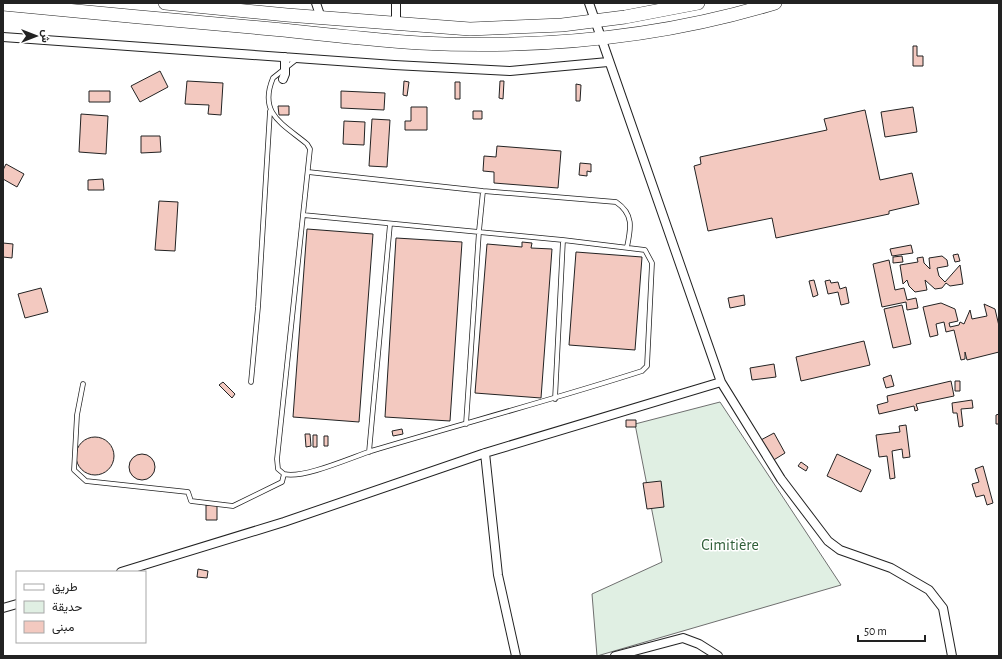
<svg xmlns="http://www.w3.org/2000/svg" width="1002" height="659" viewBox="0 0 1002 659" font-family="'Alegreya Sans',Vazirmatn,sans-serif">
<style>
.green{fill:#e0efe3;stroke:#6f6f6f}
.building{fill:#f3c9c0;stroke:#222}
.lines{fill:none;stroke-linecap:round;stroke-linejoin:round}
.service-casing{stroke:#222;stroke-width:5.5}
.minor-casing{stroke:#222;stroke-width:10}
.trunk-casing{stroke:#222;stroke-width:14}
.service{stroke:#fff;stroke-width:4}
.minor{stroke:#fff;stroke-width:8}
.trunk{stroke:#fff;stroke-width:13}
.labels{text-anchor:middle;stroke-width:3;stroke-linejoin:round;paint-order:stroke}
.park-label{font-size:16px;fill:#2f5e38;stroke:#fff}
</style>
<rect width="100%" height="100%" fill="#fff"/>
<!-- green -->
<path class="green" d="M720,402L841,585L597,656L592,594L662,562L635,424Z"/>
<!-- building -->
<path class="building" d="M913,46H917V56H923V66H913Z
M160,71L168,87L140,102L131,86Z
M187,81L223,83L221,115L208,114L209,105L185,104Z
M404,81L409,82L407,96L403,95Z
M500,81H504L503,99L499,98Z
M455,82H460V99H455Z
M576,84L581,85L580,101H576Z
M89,91H110V102H89Z
M341,91L385,93L384,110L341,108Z
M278,106H289V115H279Z
M411,107H427V130H405V121H411Z
M913,107L917,132L885,137L881,112Z
M865,110L880,180L912,173L919,204L889,211V214L776,238L772,218L708,231L694,166L701,164L700,157L827,130L824,119Z
M473,111H482V119H473Z
M81,114L108,116L106,154L79,152Z
M372,119L390,120L387,167L369,166Z
M344,121L365,122L364,145L343,144Z
M141,136H160L161,152L141,153Z
M497,146L561,151L558,188L494,183V172L483,171L484,156L496,157Z
M580,163L591,164V172L587,171V176L579,175Z
M6,164L24,174L17,187L3,179V170Z
M103,179L104,190H88V180Z
M159,201L178,202L175,251L155,250Z
M307,229L373,234L359,422L293,417Z
M396,238L462,242L450,421L385,417Z
M522,242L532,243L531,248L552,249L541,398L475,393L487,244L522,247Z
M3,243L13,244L12,258L3,257Z
M911,245L913,253L892,256L890,249Z
M576,252L642,257L635,350L569,345Z
M958,254L960,261L955,262L953,255Z
M902,256L903,262L893,263V257Z
M942,256L947,260L948,266L937,268L939,276L945,282L960,265L963,284L950,286L946,283L942,288L935,289L925,280L927,290L915,292L909,286L907,280L903,284L900,265L918,262L917,258L923,257L924,263L930,269L929,258Z
M889,260L895,290L904,288L907,300L916,298L918,308L907,310L906,302L882,307L873,264Z
M814,280L818,295L813,297L809,281Z
M830,280L831,283L838,282L840,289L846,287L849,303L841,305L838,292L828,294L825,281Z
M41,288L48,312L25,318L18,294Z
M744,295L745,305L730,308L728,298Z
M941,303L955,309L958,321L949,323L950,327L959,325L960,322L964,324L970,310L972,319L987,316L984,304L995,309L999,326V352L967,360L965,352V359L961,360L954,330L946,332L944,322L936,324L938,335L930,337L923,307Z
M902,305L911,344L893,348L884,309Z
M864,341L870,365L801,381L796,357Z
M774,364L776,377L752,380L750,368Z
M891,375L894,386L886,388L883,378Z
M951,381L954,396L916,404L918,410L915,411L914,406L879,414L877,405L888,402L887,396Z
M955,381H960V391H955Z
M223,382L235,394L232,398L219,385Z
M972,400L973,408L961,409L963,426L959,427L957,413H953L952,403Z
M999,414V424H996V415Z
M626,420H636V427H626Z
M906,425L910,457L903,458L902,449L892,451L895,478L890,479L887,456L879,457L876,435L900,432L899,426Z
M402,429L403,434L393,436L392,431Z
M774,433L785,453L772,461L759,441Z
M305,434H310L311,446L306,447Z
M313,435H317V447H313Z
M324,436H328V446H324Z
M76 456a19 19 0 1 1 38 0a19 19 0 1 1-38 0Z
M837,454L871,470L861,492L827,476Z
M129 467a13 13 0 1 1 26 0a13 13 0 1 1-26 0Z
M801,462L808,467L806,471L798,466Z
M983,466L993,503L987,505L984,495L976,497L972,484L979,482L975,469Z
M661,481L664,507L647,509L643,483Z
M206,505H217V520H206Z
M198,569L208,571L207,578L197,577Z"/>
<g class="lines">
<!-- service casing -->
<g class="service-casing">
<path id="service" d="M297,59L273,78C258,114 283,124 307,144L310,149L277,459L278,469L284,474C303,479 350,458 371,451C461,424 552,400 642,371L647,366L652,263L645,250L563,240L303,215
M308,172L483,191L616,202C634,214 631,228 627,247
M251,382L258,307L270,111
M83,384L77,415L74,470L86,481L188,492L191,501L233,506L282,482L284,474
M555,399L563,240
M466,424L479,231L483,191
M369,452L390,224"/>
</g>
<!-- minor casing -->
<g class="minor-casing">
<path id="minor" d="M316,3L321,18
M589,3L721,382L781,479L828,541L840,550L891,568L929,590L943,608L952,656
M396,23V3
M3,37L394,65L510,71L608,62
M283,79L285,74V57
M485,453L498,575L516,656
M121,572L284,522L485,453L721,382
M3,608L17,604
M615,656L683,638L699,644L718,656"/>
</g>
<!-- trunk casing -->
<g class="trunk-casing">
<path id="trunk" d="M165,3L287,15L470,29L562,25L625,17L698,3
M3,4C96,13 190,22 283,30C329,35 374,40 420,43C540,49 660,38 775,3"/>
</g>
<!-- service -->
<use href="#service" class="service"/>
<!-- minor -->
<use href="#minor" class="minor"/>
<!-- trunk -->
<use href="#trunk" class="trunk"/>
</g>
<g class="labels">
<!-- park labels -->
<g class="park-label">
<text x="730" y="550">Cimitière</text>
</g>
</g>
<!-- border -->
<rect width="1002" height="659" fill="none" stroke="#222222" stroke-width="8"/>
<!-- legend -->
<rect x="16" y="571" width="130" height="72" fill="#ffffff" stroke="#a7a7a7"/>
<rect x="24" y="584" width="20" height="6" fill="#ffffff" stroke="#a7a7a7"/>
<text x="52" y="591" font-size="12" fill="#222222">طريق</text>
<rect x="24" y="601" width="20" height="12" fill="#e0efe3" stroke="#a7a7a7"/>
<text x="52" y="611" font-size="12" fill="#222222">حديقة</text>
<rect x="24" y="621" width="20" height="12" fill="#f3c9c0" stroke="#a7a7a7"/>
<text x="52" y="631" font-size="12" fill="#222222">مبنى</text>
<!-- north arrow -->
<g transform="translate(36 36) rotate(90)" stroke="#ffffff" stroke-width="3" paint-order="stroke">
<path d="M0-3L7 15L0 10L-7 15Z" fill="#222222"/>
<text y="-6" font-size="11" font-weight="bold" text-anchor="middle" fill="#222222">ش</text>
</g>
<!-- scale -->
<path d="M858 635v6h67v-6" fill="none" stroke="#222222" stroke-width="2"/>
<text x="864" y="635" font-size="12" fill="#222222" stroke="#ffffff" stroke-width="3" paint-order="stroke">50 m</text>
</svg>
